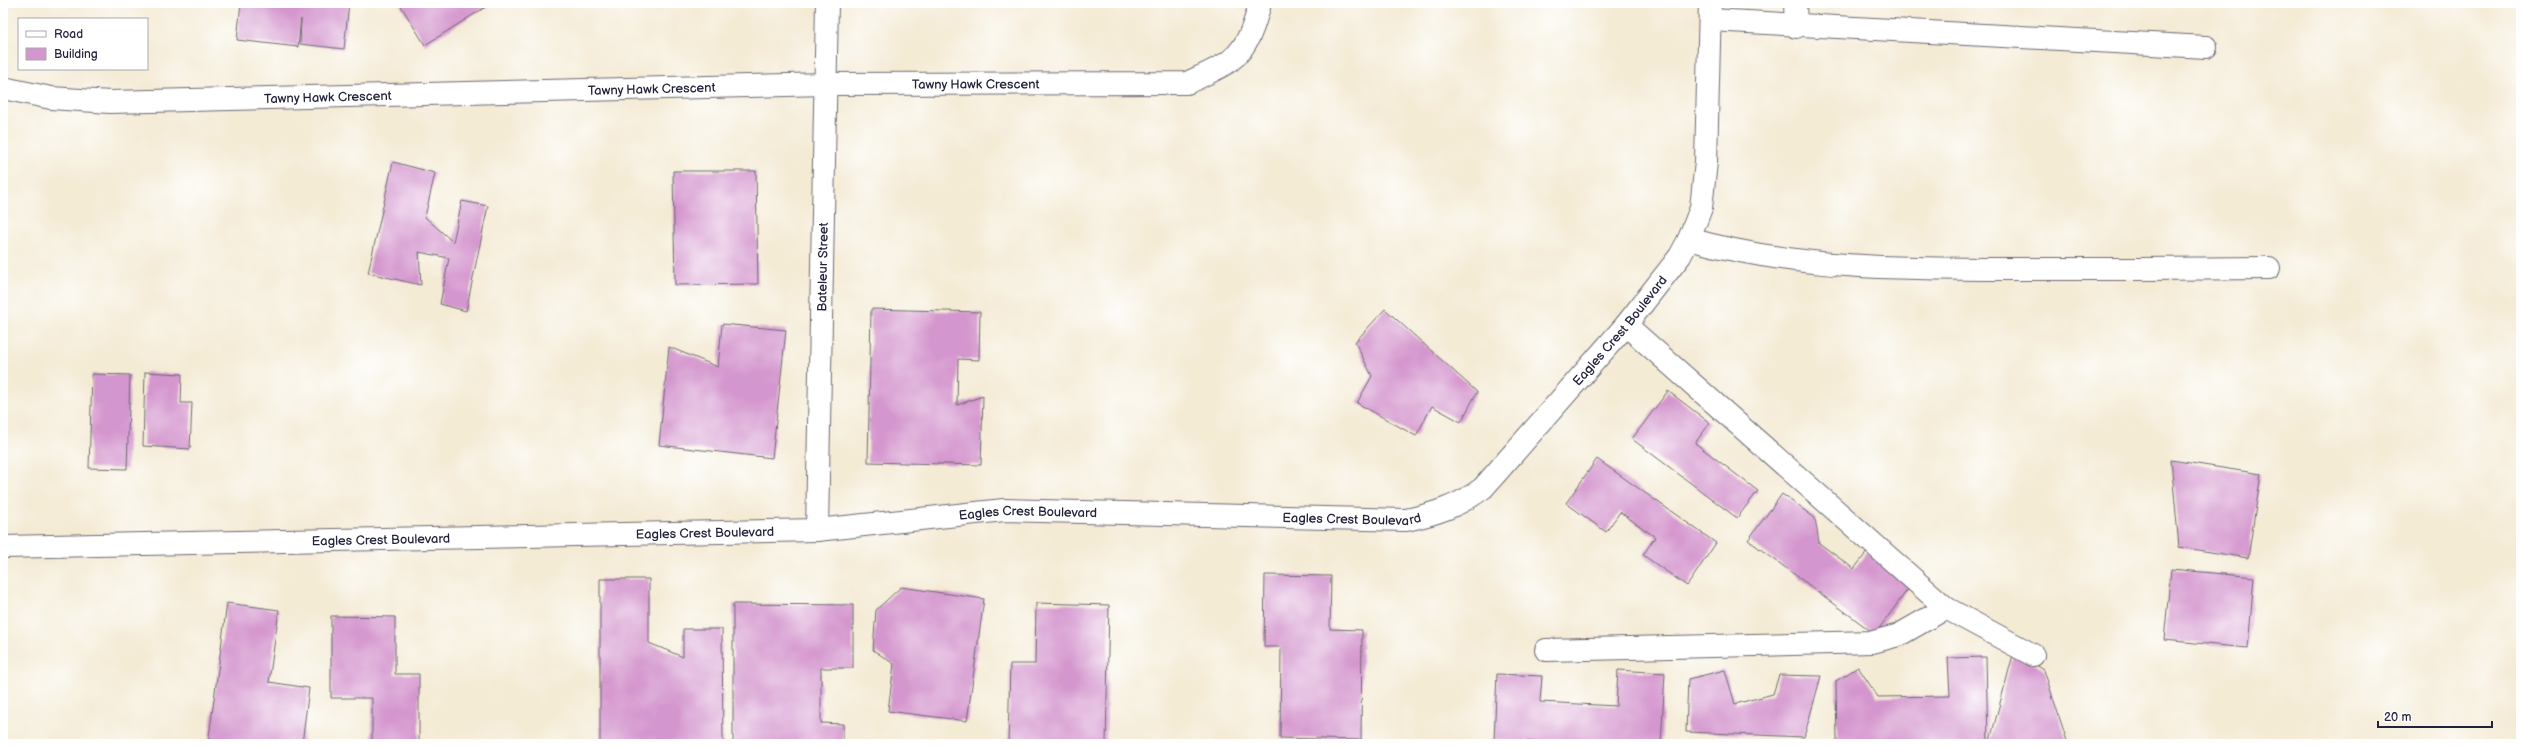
<svg xmlns="http://www.w3.org/2000/svg" width="2524" height="747" viewBox="0 0 2524 747" font-family="'Balsamiq Sans',sans-serif">
<style>
.building{fill:#d496ce}
.lines{fill:none;stroke-linecap:round;stroke-linejoin:round}
.street-casing{stroke:#6c6871;stroke-width:24}
.street{stroke:#fff;stroke-width:22}
.labels{text-anchor:middle;stroke-width:3.5;stroke-linejoin:round;paint-order:stroke}
.street-label{font-size:13px;fill:#22223b;stroke:#fff}
</style>
<rect width="100%" height="100%" fill="#fff"/>
<filter id="ink" filterUnits="userSpaceOnUse"><feTurbulence type="fractalNoise" baseFrequency=".025" numOctaves="2"/><feDisplacementMap in="SourceGraphic" scale="8" xChannelSelector="R" yChannelSelector="G"/><feConvolveMatrix kernelMatrix="1 2 1 2 8 2 1 2 1" color-interpolation-filters="sRGB"/></filter>
<filter id="wash" filterUnits="userSpaceOnUse"><feTurbulence type="fractalNoise" baseFrequency=".012" numOctaves="4" result="noise"/><feDisplacementMap in="SourceGraphic" scale="16" xChannelSelector="R" yChannelSelector="G"/><feGaussianBlur stdDeviation="0.9" result="paint"/><feColorMatrix in="noise" values="0 0 0 0 0 0 0 0 0 0 0 0 0 0 0 0 0 1.4 0 .05"/><feComposite in="paint" operator="in"/></filter>
<g filter="url(#wash)">
<rect width="100%" height="100%" fill="#f4ebd5"/>
<g id="blocks">
<!-- building -->
<path class="building" d="M241,3H349L344,49L300,44L301,19L298,47L237,40Z
M399,3H492L425,45Z
M393,162L435,173L425,217L453,242L462,201L488,206L466,311L440,304L449,258L419,252L421,285L368,273Z
M673,171H756L758,284L675,285Z
M871,309L980,312L979,360L958,359L957,405L983,396L981,465L868,462Z
M1385,309L1477,392L1461,422L1432,406L1416,436L1357,403L1372,376L1355,342Z
M722,324L786,330L772,458L659,445L669,347L718,367Z
M145,372L182,374L181,403H192L190,449L143,446Z
M92,374L130,375L127,469L89,468Z
M1668,391L1710,423L1695,443L1758,491L1737,518L1632,439Z
M1597,459L1716,543L1687,586L1643,555L1655,537L1620,512L1606,532L1566,503Z
M2171,460L2261,474L2248,558L2179,547Z
M1782,494L1815,518L1819,543L1854,569L1867,552L1911,585L1875,634L1748,540Z
M2171,569L2254,577L2248,648L2164,640Z
M1265,575L1331,576L1330,629L1362,630L1361,740L1280,738L1281,647H1264Z
M600,579H649V643L683,657V629H722L723,744H600Z
M901,587L984,599L967,721L888,711L894,664L873,650L876,610Z
M227,603L279,610L269,682L309,688L302,744H208Z
M1036,603L1109,605L1106,744H1008L1010,664H1035Z
M733,604L853,605V668H821V723L843,724V744H733Z
M331,616L395,617V674H419V744H372V698H331Z
M2014,651L2044,670L2068,744H1989Z
M1986,657L1988,744H1837L1836,681L1858,667L1878,697L1950,696L1948,658Z
M1618,670L1665,673L1661,744H1573L1494,740L1497,674L1542,676L1540,702L1616,706Z
M1725,670L1735,704L1773,694L1779,675L1821,676L1804,737L1686,732L1688,679Z"/>
</g>
</g>
<g filter="url(#ink)">
<use href="#blocks" fill-opacity="0" stroke="#6c6871" stroke-width="1"/>
<g class="lines">
<!-- street casing -->
<g class="street-casing">
<g id="street">
<path d="M1795,3L1796,27"/>
<path d="M1710,20L2206,47"/>
<path id="s1" d="M3,88L51,98L110,102L826,84L1187,83C1199,77 1221,68 1231,60C1248,47 1255,23 1260,3"/>
<path d="M1689,239C1795,269 1903,269 2012,269C2098,269 2183,269 2269,268"/>
<path d="M1626,325L1946,608L2033,655"/>
<path id="s2" d="M817,530L827,3"/>
<path id="s3" d="M3,547L817,530L1004,510L1406,520C1435,514 1459,506 1483,488L1626,325L1680,256L1689,239L1701,208L1706,162L1710,3"/>
<path d="M1546,650L1873,642L1899,635L1946,608"/>
</g>
</g>
<!-- street -->
<use href="#street" class="street"/>
</g>
</g>
<g class="labels">
<!-- street labels -->
<g class="street-label">
<text dy="5" stroke="none"><textPath href="#s1" startOffset="974">Tawny Hawk Crescent</textPath></text>
<text dy="5" stroke="none"><textPath href="#s1" startOffset="650">Tawny Hawk Crescent</textPath></text>
<text dy="5" stroke="none"><textPath href="#s1" startOffset="326">Tawny Hawk Crescent</textPath></text>
<text dy="5" stroke="none"><textPath href="#s2" startOffset="263">Bateleur Street</textPath></text>
<text dy="5" stroke="none"><textPath href="#s3" startOffset="1697">Eagles Crest Boulevard</textPath></text>
<text dy="5" stroke="none"><textPath href="#s3" startOffset="1026">Eagles Crest Boulevard</textPath></text>
<text dy="5" stroke="none"><textPath href="#s3" startOffset="1350">Eagles Crest Boulevard</textPath></text>
<text dy="5" stroke="none"><textPath href="#s3" startOffset="702">Eagles Crest Boulevard</textPath></text>
<text dy="5" stroke="none"><textPath href="#s3" startOffset="378">Eagles Crest Boulevard</textPath></text>
</g>
</g>
<!-- margin -->
<rect width="2524" height="747" fill="none" stroke="#fff" stroke-width="16"/>
<!-- legend -->
<rect x="18" y="18" width="130" height="52" fill="#ffffff" stroke="#a7a7b1"/>
<rect x="26" y="31" width="20" height="6" fill="#ffffff" stroke="#a7a7b1"/>
<text x="54" y="38" font-size="12" fill="#22223b">Road</text>
<rect x="26" y="48" width="20" height="12" fill="#d496ce" stroke="#a7a7b1"/>
<text x="54" y="58" font-size="12" fill="#22223b">Building</text>
<!-- scale -->
<path d="M2378 721v6h114v-6" fill="none" stroke="#22223b" stroke-width="2"/>
<text x="2384" y="721" font-size="12" fill="#22223b" stroke="#ffffff" stroke-width="3" paint-order="stroke">20 m</text>
</svg>
